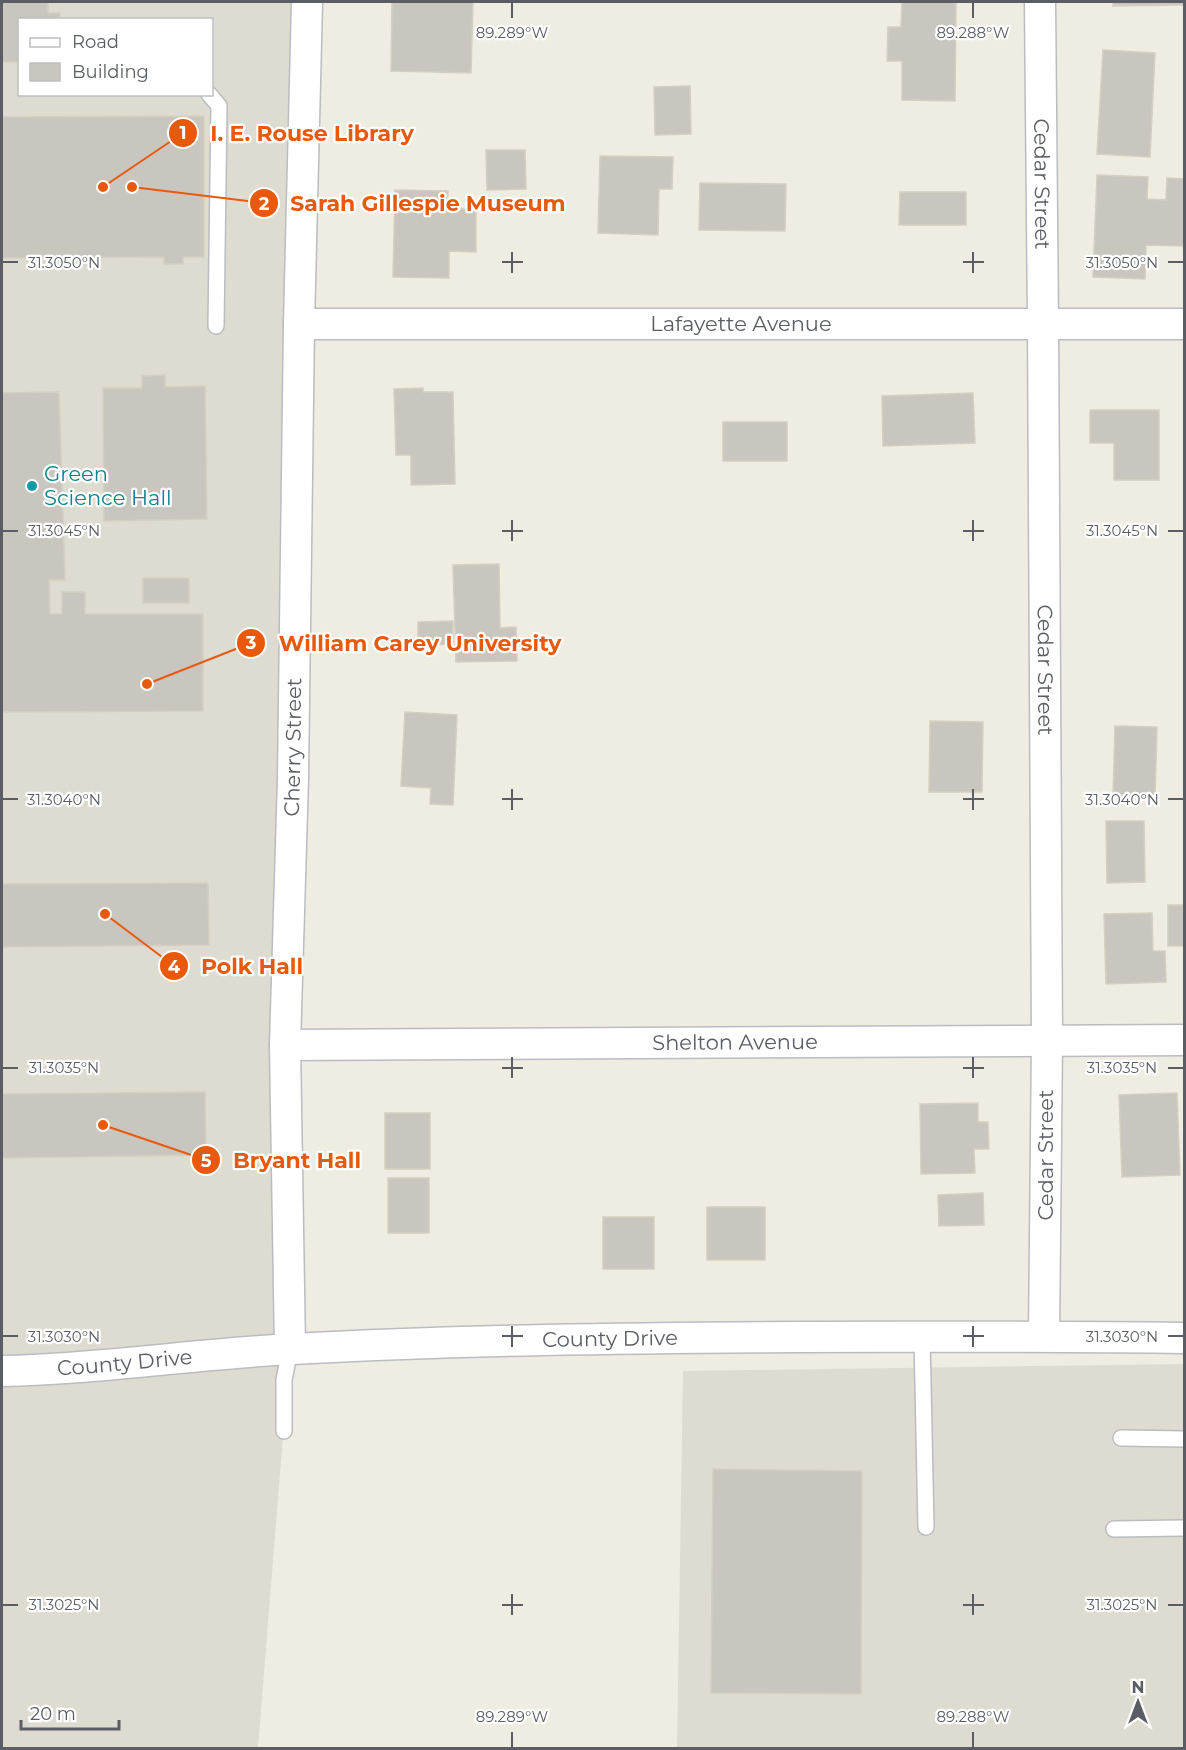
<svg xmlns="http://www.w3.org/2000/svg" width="1186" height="1750" viewBox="0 0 1186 1750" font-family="Montserrat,sans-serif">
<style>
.education{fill:#dedcd1;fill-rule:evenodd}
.building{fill:#c9c6bf;stroke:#d4cfc0;stroke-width:1.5}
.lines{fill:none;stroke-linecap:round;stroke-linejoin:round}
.lane-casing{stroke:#babcc2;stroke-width:18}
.street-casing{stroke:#babcc2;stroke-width:33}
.lane{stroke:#fff;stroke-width:15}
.street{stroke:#fff;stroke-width:30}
.ticks{fill:none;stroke:#5a5e64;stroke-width:2}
.culture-dot{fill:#0f9aa8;stroke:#fff;stroke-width:2}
.labels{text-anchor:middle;stroke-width:4.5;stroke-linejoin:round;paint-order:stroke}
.street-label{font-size:21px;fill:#5a5e64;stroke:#fff}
.culture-label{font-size:21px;fill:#0d838f;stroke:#fff;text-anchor:start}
.ticks-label{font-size:15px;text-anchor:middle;fill:#5a5e64;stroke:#fff;stroke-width:4.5;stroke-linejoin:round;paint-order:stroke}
.leader{fill:none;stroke:#e8590c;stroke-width:2}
.callout-dot{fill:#e8590c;stroke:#fff;stroke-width:2}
.mark-label{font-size:18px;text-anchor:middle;font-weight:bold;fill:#fff}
.callout-label{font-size:22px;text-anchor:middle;font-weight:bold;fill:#e8590c;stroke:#fff;stroke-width:4.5;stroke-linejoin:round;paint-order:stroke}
</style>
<rect width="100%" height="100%" fill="#efede2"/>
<!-- education -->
<path class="education" d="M2,2H307L290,1349L258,1748H2ZM20,20H212V94H20Z
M1184,1364V1748H677L683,1371Z"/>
<!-- building -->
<path class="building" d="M2,2H48V13H60V20H20V62H2Z
M392,2H473L471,73L391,71Z
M902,2H956L955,101L902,100V61H887L888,27H901Z
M1113,2H1183V5L1113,6Z
M1103,50L1155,53L1150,157L1097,154Z
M690,86L691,134L655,135L654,87Z
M204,116V257H183V264H164V257L2,258V117Z
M486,150H525L526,189L487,190Z
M600,156L673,157L672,189H659L658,235L598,233Z
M1097,175L1148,177L1147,199L1166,200L1167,178L1184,179V246L1146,245L1145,279L1093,277Z
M700,183L786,184L785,231L699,230Z
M395,190L448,191L447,209H476V252L449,251V278L393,277Z
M900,192H966V225H899Z
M165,375V387L205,386L207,519L104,521L103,388H142V376Z
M423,388V392H453L455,484L411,485V455H396L394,389Z
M59,392L65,580H49L50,614H62V592H85V614H203V711L2,712V393Z
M973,393L975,443L883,446L882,396Z
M1090,410H1159V480H1114V443H1090Z
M723,422H787V461H723Z
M499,564L500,628L516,627L517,661L456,662L453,565Z
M143,578H189V603H143Z
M453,621V644L418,645V622Z
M405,712L457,715L453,805L430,804L431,788L401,786Z
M930,721L983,722L982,792H929Z
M1115,726L1157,727L1155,797L1113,796Z
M1106,821H1144L1145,882L1107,883Z
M208,883L209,945L2,947V884Z
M1168,905H1184V946H1168Z
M1152,913L1153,951H1165L1166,982L1106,984L1104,914Z
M205,1092L206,1155L2,1158V1094Z
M1177,1093L1180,1175L1122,1177L1119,1095Z
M978,1103V1122H988L989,1149H974L975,1173L921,1174L920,1104Z
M385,1113H430V1169H385Z
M388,1178H429V1233H388Z
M983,1193L984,1225L939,1226L938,1195Z
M707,1207H765V1260H707Z
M603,1217H654V1269H603Z
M713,1469L862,1471L861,1694L711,1693Z"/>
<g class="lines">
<!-- lane casing -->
<g class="lane-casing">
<path id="lane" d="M209,94L219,106L216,326
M922,1337L926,1527
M284,1431V1380L290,1349
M1121,1438L1184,1439
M1114,1529L1184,1528"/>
</g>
<!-- street casing -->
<g class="street-casing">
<g id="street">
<path id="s1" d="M1040,2L1043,324L1047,1040L1044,1336"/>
<path id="s2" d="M299,324H1184"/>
<path id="s3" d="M285,1045L1184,1040"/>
<path id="s4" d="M290,1349L285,1045L293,778L299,324L307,2"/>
<path id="s5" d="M2,1371C99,1369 195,1354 292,1349C460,1340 629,1338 798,1337C927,1337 1056,1336 1184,1338"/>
</g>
</g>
<!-- lane -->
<use href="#lane" class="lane"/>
<!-- street -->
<use href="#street" class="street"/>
</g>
<!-- ticks -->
<path class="ticks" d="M512,3V18M973,3V18M512,252V273M973,252V273M3,262H18M502,262H523M963,262H984M1168,262H1183M512,520V541M973,520V541M3,531H18M502,531H523M963,531H984M1168,531H1183M512,789V810M973,789V810M3,799H18M502,799H523M963,799H984M1168,799H1183M512,1057V1078M973,1057V1078M3,1068H18M502,1068H523M963,1068H984M1168,1068H1183M512,1326V1347M973,1326V1347M3,1336H18M502,1336H523M963,1336H984M1168,1336H1183M512,1594V1615M973,1594V1615M3,1605H18M502,1605H523M963,1605H984M1168,1605H1183M512,1732V1747M973,1732V1747"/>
<!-- markers -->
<circle class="culture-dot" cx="32" cy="486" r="6"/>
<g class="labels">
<!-- street labels -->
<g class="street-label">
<text dy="7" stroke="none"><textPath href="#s1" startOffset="182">Cedar Street</textPath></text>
<text dy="7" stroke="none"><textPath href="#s2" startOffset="442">Lafayette Avenue</textPath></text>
<text dy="7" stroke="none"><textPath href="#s1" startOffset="668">Cedar Street</textPath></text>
<text dy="7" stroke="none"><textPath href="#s4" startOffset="602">Cherry Street</textPath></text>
<text dy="7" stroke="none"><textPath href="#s3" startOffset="450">Shelton Avenue</textPath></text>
<text transform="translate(1046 1155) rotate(-90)" y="7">Cedar Street</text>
<text dy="7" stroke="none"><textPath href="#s5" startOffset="609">County Drive</textPath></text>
<text dy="7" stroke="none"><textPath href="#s5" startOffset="123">County Drive</textPath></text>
</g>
<!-- culture labels -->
<g class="culture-label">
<text x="44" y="481">Green<tspan x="44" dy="24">Science Hall</tspan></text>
</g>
</g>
<g class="ticks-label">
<text x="512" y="38">89.289°W</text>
<text x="973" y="38">89.288°W</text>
<text x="64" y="268">31.3050°N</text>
<text x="1122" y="268">31.3050°N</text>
<text x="64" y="536">31.3045°N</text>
<text x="1122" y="536">31.3045°N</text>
<text x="64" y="805">31.3040°N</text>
<text x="1122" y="805">31.3040°N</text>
<text x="64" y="1073">31.3035°N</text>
<text x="1122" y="1073">31.3035°N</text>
<text x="64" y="1342">31.3030°N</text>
<text x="1122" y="1342">31.3030°N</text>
<text x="64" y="1610">31.3025°N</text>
<text x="1122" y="1610">31.3025°N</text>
<text x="512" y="1722">89.289°W</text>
<text x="973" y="1722">89.288°W</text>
</g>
<!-- callouts -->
<path class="leader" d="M103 187L183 133M132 187L264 203M147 684L251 643M105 914L174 966M103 1125L206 1160"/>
<g class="callout-dot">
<circle cx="103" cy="187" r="6"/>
<circle cx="132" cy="187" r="6"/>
<circle cx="147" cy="684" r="6"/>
<circle cx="105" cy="914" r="6"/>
<circle cx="103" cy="1125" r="6"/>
<circle cx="183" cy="133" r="15"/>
<circle cx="264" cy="203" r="15"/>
<circle cx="251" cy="643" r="15"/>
<circle cx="174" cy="966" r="15"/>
<circle cx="206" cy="1160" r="15"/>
</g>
<g class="mark-label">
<text x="183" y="139">1</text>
<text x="264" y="210">2</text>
<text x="251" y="649">3</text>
<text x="174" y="973">4</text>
<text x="206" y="1167">5</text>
</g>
<g class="callout-label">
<text x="312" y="141">I. E. Rouse Library</text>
<text x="428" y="211">Sarah Gillespie Museum</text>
<text x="420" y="651">William Carey University</text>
<text x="252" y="974">Polk Hall</text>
<text x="297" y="1168">Bryant Hall</text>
</g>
<!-- border -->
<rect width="1186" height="1750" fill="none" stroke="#5a5e64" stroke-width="6"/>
<!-- legend -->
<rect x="18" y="18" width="195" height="78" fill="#ffffff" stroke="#bdbfc1" stroke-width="1.5"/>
<rect x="30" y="38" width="30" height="9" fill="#ffffff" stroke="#bdbfc1" stroke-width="1.5"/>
<text x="72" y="48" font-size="18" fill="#5a5e64">Road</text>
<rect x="30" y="63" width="30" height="18" fill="#c9c6bf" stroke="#bdbfc1" stroke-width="1.5"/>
<text x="72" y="78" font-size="18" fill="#5a5e64">Building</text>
<!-- north arrow -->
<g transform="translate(1138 1702)" stroke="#ffffff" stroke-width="4.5" paint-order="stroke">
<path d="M0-4.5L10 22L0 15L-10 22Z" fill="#5a5e64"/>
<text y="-9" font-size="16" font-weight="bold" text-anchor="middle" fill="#5a5e64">N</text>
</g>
<!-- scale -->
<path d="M21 1720v9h98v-9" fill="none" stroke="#5a5e64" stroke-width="3"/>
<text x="30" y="1720" font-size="18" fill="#5a5e64" stroke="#ffffff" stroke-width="4.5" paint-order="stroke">20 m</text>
</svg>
